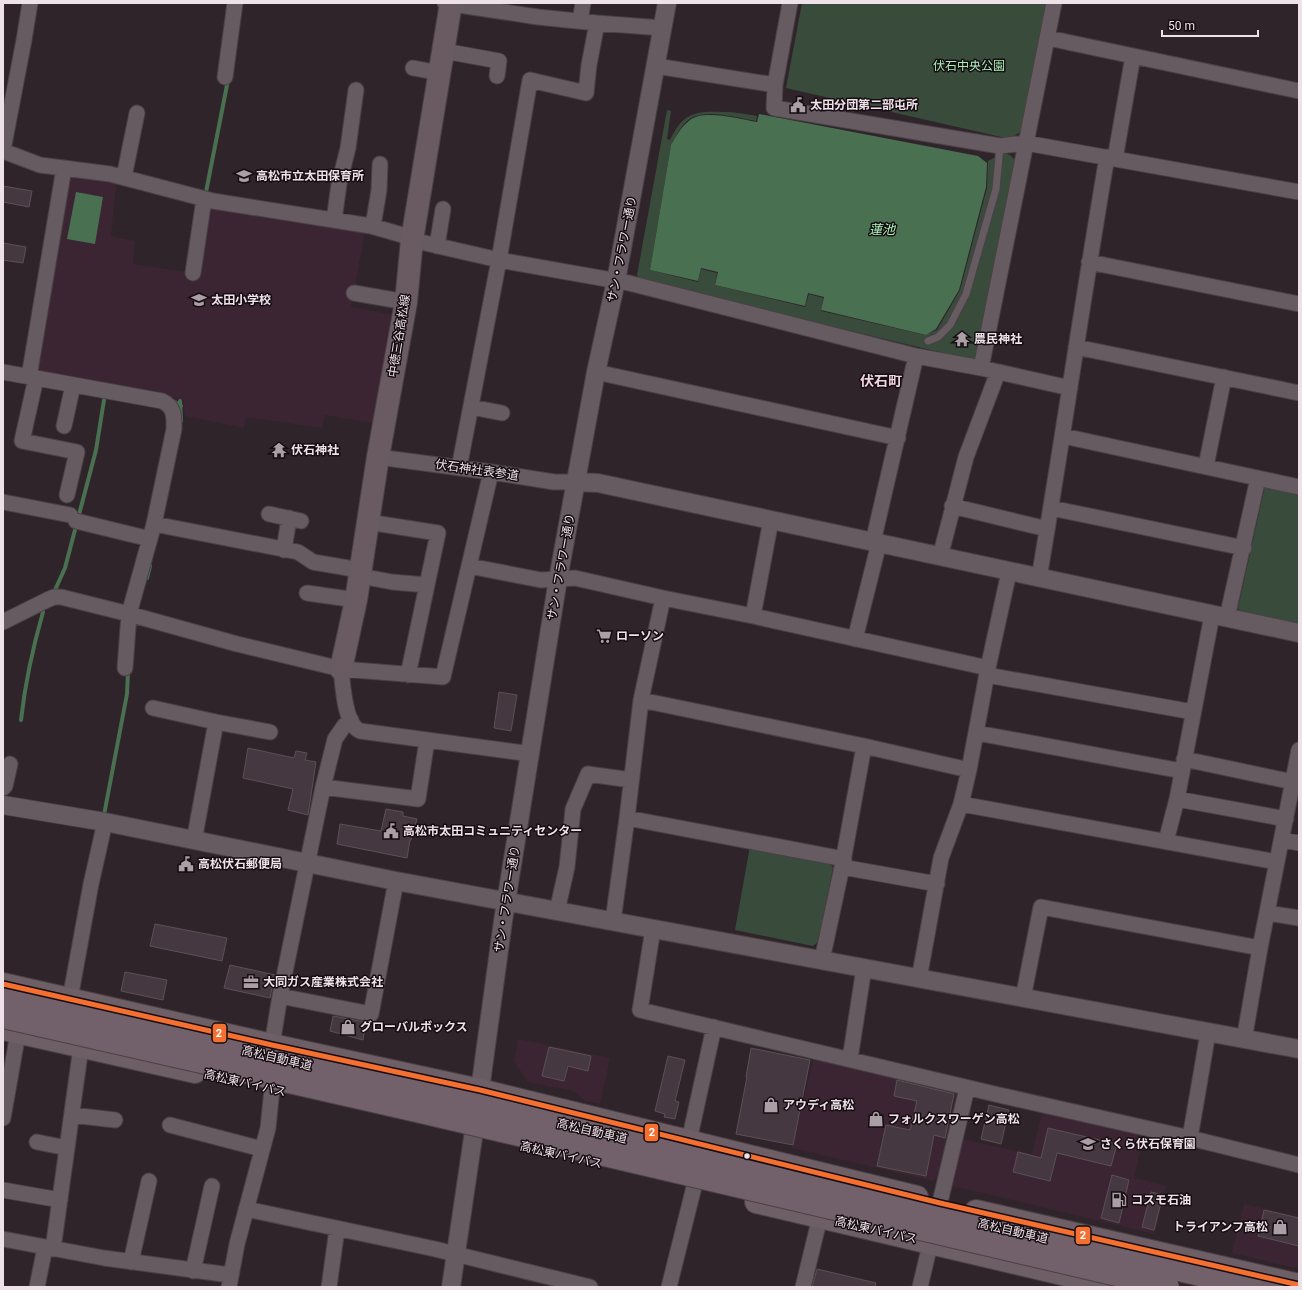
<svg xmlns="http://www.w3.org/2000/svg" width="1302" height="1290" viewBox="0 0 1302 1290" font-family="Roboto,'Noto Sans JP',sans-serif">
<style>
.built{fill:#3c2532}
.green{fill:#394c3c}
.water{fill:#497051}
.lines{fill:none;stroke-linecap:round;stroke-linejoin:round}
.stream{stroke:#497051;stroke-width:4}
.building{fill:#463840;stroke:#5a5156}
.service-casing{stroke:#494045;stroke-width:9}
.minor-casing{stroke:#494045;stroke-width:17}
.tertiary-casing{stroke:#494045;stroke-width:20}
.primary-casing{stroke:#494045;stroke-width:24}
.trunk-casing{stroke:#494045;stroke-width:24}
.service{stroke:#655b60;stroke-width:7}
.minor{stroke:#655b60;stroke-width:15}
.tertiary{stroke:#655b60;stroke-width:18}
.primary{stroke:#6a5b62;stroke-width:22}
.trunk{stroke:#6e5e66;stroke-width:22}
.motorway-bridge-casing{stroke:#494045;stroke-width:24;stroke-linecap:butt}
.motorway-bridge{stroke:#72606a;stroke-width:22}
.bus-1-casing{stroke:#150d11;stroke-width:8}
.bus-1{stroke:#f46f30;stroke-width:5}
.bus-dot{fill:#eee1e7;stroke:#150d11;stroke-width:1.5}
.labels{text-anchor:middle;stroke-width:3;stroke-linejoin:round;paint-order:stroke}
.park-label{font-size:12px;fill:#a9efb7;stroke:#150d11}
.poi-label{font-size:12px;font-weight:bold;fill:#eee1e7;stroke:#150d11;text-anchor:start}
.street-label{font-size:12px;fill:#eee1e7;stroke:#150d11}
.water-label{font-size:13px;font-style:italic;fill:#b0f6bd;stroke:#150d11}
.quarter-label{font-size:14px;font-weight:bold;fill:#eed5e1;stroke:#150d11}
.line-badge{stroke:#150d11;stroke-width:1.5}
.badge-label{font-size:11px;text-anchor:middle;font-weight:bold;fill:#fff}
</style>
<rect width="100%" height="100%" fill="#2f242a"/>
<!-- built -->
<path class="built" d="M68,175L116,184L111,236L135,241L133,264L193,273L208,209L211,206L365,231L351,307L396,315L377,424L325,415L322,428L246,417L244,428L185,416L183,400L33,371Z
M518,1039L610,1058L600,1104L585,1101L574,1091L528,1082L514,1061Z
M814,1056L959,1090L939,1176L933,1181L792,1148Z
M1043,1110L1144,1134L1134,1178L1166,1186L1155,1234L953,1186L951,1182L961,1139L1032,1154Z
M1244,1204L1299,1216V1269L1232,1253Z"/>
<!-- green -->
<path class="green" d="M802,3H1046L1023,130L1010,139L786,88Z
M667,110L671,111L667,139L670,140C683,113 695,111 723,112C734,112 746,114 757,116L756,121C737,118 709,109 691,118C682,123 676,136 671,145L650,270L698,282L701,269L717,273L715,285L805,307L809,294L823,298L821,311L925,335L937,330L960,290L987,188L988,161L1003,153L1010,155L1015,160L978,357L973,360L641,281L637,275Z
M1265,486L1299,494V629L1241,616L1238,608Z
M750,846L829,862L833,868L818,942L813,946L735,930Z"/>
<!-- water -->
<path class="water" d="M759,114L978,156L987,163L986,187L959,290L936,329L926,335L821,310L824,297L808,293L805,306L715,285L718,272L701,268L698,281L650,270L671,145C676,136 681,127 690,120C704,109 740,119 757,122Z
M76,192L103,197L95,244L67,239Z"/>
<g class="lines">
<!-- stream -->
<path class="stream" d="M206,192L228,80
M173,401L181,406
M180,401L181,421
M147,578L150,566
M55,590L65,568L96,450L104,400
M21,720C25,684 33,647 43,612
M106,815H104L127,694L128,671"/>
</g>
<!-- building -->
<path class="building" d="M3,186L32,191L29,207L3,202Z
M3,243L26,247L23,263L3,260Z
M499,692L517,695L511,731L494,728Z
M248,748L294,758L296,751L307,753L305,760L316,762L308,815L288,810L293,789L243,778Z
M386,809L403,812V816L417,819L411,840H410L407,858L337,844L340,824L381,831Z
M155,924L227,938L222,961L150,946Z
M230,965L275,975L270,998L224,988Z
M125,972L167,980L163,1000L121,991Z
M333,1016L366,1022L363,1040L330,1031Z
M549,1047L591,1056L588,1071L568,1066L564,1081L542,1076Z
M751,1048L810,1060L793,1145L736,1134L747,1077H746Z
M668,1056L685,1060L675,1101L679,1102L675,1119L664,1117L665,1114L655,1111Z
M897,1080L954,1094L945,1138L934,1135L926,1176L877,1166L886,1125L910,1130L917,1101L894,1096Z
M989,1105L1009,1110L1001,1144L981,1139Z
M1048,1128L1117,1144L1111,1166L1057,1153L1050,1181L1013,1172L1018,1152L1041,1158Z
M1112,1175L1129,1180L1119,1223L1101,1218Z
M1151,1192L1163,1195L1154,1230L1142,1227Z
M1264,1210L1299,1218V1246L1258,1236Z
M817,1269L876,1283L875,1287H812Z"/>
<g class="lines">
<!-- service casing -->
<g class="service-casing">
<path id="service" d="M928,341L938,337L950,325L966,294L996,189L1000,146"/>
</g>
<!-- minor casing -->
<g class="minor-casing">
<path id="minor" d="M445,3L538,17L597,23L662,28
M580,21L583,3
M1048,38L1299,91
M444,51L499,61L497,76
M656,66L775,85L774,108L1000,146L1026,143L1299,192
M413,68L440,73
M225,77L235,3
M775,85L790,3
M3,150L24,40L30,3
M3,151L40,165L110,174L213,201L371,226L413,238
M1115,159L1133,56
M124,177L137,113
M334,220L339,184L348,148L356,90
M373,226L379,190L380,164
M412,240L499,260L629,283L916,356L981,368L1070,388
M437,246L443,209
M1089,262L1299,304
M193,273L204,199
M354,293L406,302
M1076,347L1299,393
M981,368L1054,3
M3,372L162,401C175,407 174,417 174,429L154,524L129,614L125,668
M596,372L898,438
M29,377L64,168
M36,378L22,441L77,452L67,495
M471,407L502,413
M64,426L73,385
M1063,436L1299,487
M378,457L491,472L554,482H576
M1206,466L1224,377
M459,468L499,260L530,80L586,93L589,65L597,23
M3,502L70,515
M952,506L1047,529
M1051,508L1244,548
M269,514L301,521
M76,521L150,539
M368,522L438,533L408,675
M154,524L298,552L313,562L360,570
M873,542L916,356
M284,550L289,518
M940,557L966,457L998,372
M469,566L541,580L575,578L663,598L753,616L988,668
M360,576L392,582L427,585
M1039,578C1063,438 1083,297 1107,157
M307,593L356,600
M753,616L771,520
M1227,618L1258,478
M3,622L47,600L54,597H61L129,614L237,644L341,669L443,677L491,472
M855,639L879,543
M341,669C343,685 344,724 360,731L531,754
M987,675L1193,712
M641,700L864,746L969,770
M153,708L216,722
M977,733L1182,771
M1184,759L1293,782
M323,787L418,799L427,740
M3,788L5,786L10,764
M1177,799L1286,819
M961,804L1277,862
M627,818L844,859
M1282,840L1299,843
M194,841L216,722L270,732
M1166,841L1177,799L1212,615
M842,867L937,884
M557,911L567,867L573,809L588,774L631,780
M1268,913L1299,918
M613,921L627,818L641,700L663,598
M653,929L640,1010L999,1095L1190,1138L1299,1165
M822,960L842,867L864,746
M919,979L941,858L961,804L969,770L988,668L1009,572
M280,996L371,1014L396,881
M1023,998L1041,907L1260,948
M70,999L91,884L105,822
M1244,1040L1260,948L1299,750
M272,1045L280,996L323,787L335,739L344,726L351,720
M850,1059L864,968
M72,1115L115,1120
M3,1118L18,1033
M170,1125L262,1149
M1190,1138L1208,1033
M689,1141L714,1027
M37,1142L67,1148
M3,1190L60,1200
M246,1209L435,1249L590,1287
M3,1239L104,1258L230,1275
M53,1249L81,1047
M131,1262L149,1181
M193,1271L212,1186
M37,1287L45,1247
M229,1287L237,1244L268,1128L272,1089
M329,1287L337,1229
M669,1287L694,1187
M803,1287L820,1217
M920,1287L967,1088"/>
</g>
<!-- tertiary casing -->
<g class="tertiary-casing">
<path id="tertiary" d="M576,482L598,483L1299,633
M3,805L105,822L396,881L1299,1049
M451,1287L480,1090L503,921L558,579L596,372L616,281L667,3"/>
</g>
<!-- primary casing -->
<g class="primary-casing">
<path id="primary" d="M341,669L356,600L378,457L406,302L412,240L451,3"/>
</g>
<!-- trunk casing -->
<g class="trunk-casing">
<path id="trunk" d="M3,984L272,1045L480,1090L917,1197
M3,1029L195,1072
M756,1202L1117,1287
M976,1211L1299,1285"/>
</g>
<!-- service -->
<use href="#service" class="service"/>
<!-- minor -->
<use href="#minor" class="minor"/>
<!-- tertiary -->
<use href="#tertiary" class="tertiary"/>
<!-- primary -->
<use href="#primary" class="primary"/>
<!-- trunk -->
<use href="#trunk" class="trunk"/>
<!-- motorway-bridge casing -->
<g class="motorway-bridge-casing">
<path id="motorway-bridge" d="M3,997L426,1092L1251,1287
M3,1017L421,1112L1168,1287"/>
</g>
<!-- motorway-bridge -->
<use href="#motorway-bridge" class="motorway-bridge"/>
<!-- bus-1 casing -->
<g class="bus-1-casing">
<path id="bus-1" d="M3,984L272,1045L480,1090L940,1203L1299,1285"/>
</g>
<!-- bus-1 -->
<use href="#bus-1" class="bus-1"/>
</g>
<!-- icons -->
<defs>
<g id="civic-bare" transform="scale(1.2)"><path d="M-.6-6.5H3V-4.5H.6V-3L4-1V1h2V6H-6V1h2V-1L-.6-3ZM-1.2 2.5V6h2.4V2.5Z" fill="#ab9fa5" stroke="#150d11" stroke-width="2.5" paint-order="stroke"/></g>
<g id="school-bare" transform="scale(1.2)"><path d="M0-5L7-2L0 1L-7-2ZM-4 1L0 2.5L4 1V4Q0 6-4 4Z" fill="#ab9fa5" stroke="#150d11" stroke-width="2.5" paint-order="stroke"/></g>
<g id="temple-bare" transform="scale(1.2)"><path d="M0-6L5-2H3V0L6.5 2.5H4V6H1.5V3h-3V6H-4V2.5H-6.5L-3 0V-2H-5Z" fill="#ab9fa5" stroke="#150d11" stroke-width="2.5" paint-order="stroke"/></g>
<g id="supermarket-bare" transform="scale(1.2)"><path d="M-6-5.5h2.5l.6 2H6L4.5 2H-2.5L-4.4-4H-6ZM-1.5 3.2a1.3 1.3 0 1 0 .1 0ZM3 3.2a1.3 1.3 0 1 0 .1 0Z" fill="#ab9fa5" stroke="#150d11" stroke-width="2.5" paint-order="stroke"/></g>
<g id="office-bare" transform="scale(1.2)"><path d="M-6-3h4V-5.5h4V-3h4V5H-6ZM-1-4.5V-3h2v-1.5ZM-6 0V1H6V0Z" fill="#ab9fa5" stroke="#150d11" stroke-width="2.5" paint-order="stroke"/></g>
<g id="shop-bare" transform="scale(1.2)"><path d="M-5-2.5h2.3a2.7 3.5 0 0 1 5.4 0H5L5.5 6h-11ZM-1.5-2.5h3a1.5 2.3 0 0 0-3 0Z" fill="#ab9fa5" stroke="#150d11" stroke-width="2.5" paint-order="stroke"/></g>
<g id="fuel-bare" transform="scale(1.2)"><path d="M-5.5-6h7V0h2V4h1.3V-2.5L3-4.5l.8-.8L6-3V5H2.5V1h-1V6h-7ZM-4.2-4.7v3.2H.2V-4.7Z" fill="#ab9fa5" stroke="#150d11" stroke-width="2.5" paint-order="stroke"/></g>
</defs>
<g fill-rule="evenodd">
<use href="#civic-bare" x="798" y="105"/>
<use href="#school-bare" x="244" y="176"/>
<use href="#school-bare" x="199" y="300"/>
<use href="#temple-bare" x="962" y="339"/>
<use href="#temple-bare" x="279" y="450"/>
<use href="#supermarket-bare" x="604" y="636"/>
<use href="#civic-bare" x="391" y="831"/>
<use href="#civic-bare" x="186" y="864"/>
<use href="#office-bare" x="251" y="982"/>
<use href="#shop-bare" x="348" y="1027"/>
<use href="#shop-bare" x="771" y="1105"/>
<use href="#shop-bare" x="876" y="1119"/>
<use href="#school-bare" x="1088" y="1144"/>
<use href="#fuel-bare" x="1119" y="1200"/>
<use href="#shop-bare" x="1280" y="1227"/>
</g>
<!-- markers -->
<circle class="bus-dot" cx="747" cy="1156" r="3.5"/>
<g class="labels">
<!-- park labels -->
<g class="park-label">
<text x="969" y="70">伏石中央公園</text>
</g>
<!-- poi labels -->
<g class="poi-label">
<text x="810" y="109">太田分団第二部屯所</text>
<text x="256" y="180">高松市立太田保育所</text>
<text x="211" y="304">太田小学校</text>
<text x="974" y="343">農民神社</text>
<text x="291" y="454">伏石神社</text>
<text x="616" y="640">ローソン</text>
<text x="403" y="835">高松市太田コミュニティセンター</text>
<text x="198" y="868">高松伏石郵便局</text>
<text x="263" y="986">大同ガス産業株式会社</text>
<text x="360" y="1031">グローバルボックス</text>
<text x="783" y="1109">アウディ高松</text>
<text x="888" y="1123">フォルクスワーゲン高松</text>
<text x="1100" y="1148">さくら伏石保育園</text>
<text x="1131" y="1204">コスモ石油</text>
<text x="1268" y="1231" text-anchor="end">トライアンフ高松</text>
</g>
<!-- street labels -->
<g class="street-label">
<text transform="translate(622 249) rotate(-79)" y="4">サン・フラワー通り</text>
<text transform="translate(399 336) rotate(-81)" y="4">中徳三谷高松線</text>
<text transform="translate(477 470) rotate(8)" y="4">伏石神社表参道</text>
<text transform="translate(561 567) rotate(-80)" y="4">サン・フラワー通り</text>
<text transform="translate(507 899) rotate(-81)" y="4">サン・フラワー通り</text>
<text transform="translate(277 1058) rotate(13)" y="4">高松自動車道</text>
<text transform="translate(245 1083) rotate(13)" y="4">高松東バイパス</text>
<text transform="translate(592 1131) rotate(13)" y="4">高松自動車道</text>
<text transform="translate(561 1155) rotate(13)" y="4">高松東バイパス</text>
<text transform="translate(876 1230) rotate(13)" y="4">高松東バイパス</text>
<text transform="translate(1013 1231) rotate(13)" y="4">高松自動車道</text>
</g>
<!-- water labels -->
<g class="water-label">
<text x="882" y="234">蓮池</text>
</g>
<!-- quarter labels -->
<g class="quarter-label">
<text x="881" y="386">伏石町</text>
</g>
</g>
<g class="line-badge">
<rect x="212" y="1023" width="15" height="20" rx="4" fill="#f46f30"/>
<rect x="644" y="1123" width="15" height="19" rx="4" fill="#f46f30"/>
<rect x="1075" y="1226" width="16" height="19" rx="4" fill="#f46f30"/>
</g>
<g class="badge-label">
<text x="219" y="1037">2</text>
<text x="652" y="1136">2</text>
<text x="1083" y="1239">2</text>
</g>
<!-- border -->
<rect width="1302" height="1290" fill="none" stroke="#eee1e7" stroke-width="8"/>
<!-- scale -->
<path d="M1162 30v6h96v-6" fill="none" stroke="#eee1e7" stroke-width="2"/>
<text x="1168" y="30" font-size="12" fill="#eee1e7" stroke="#150d11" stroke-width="3" paint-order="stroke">50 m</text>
</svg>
